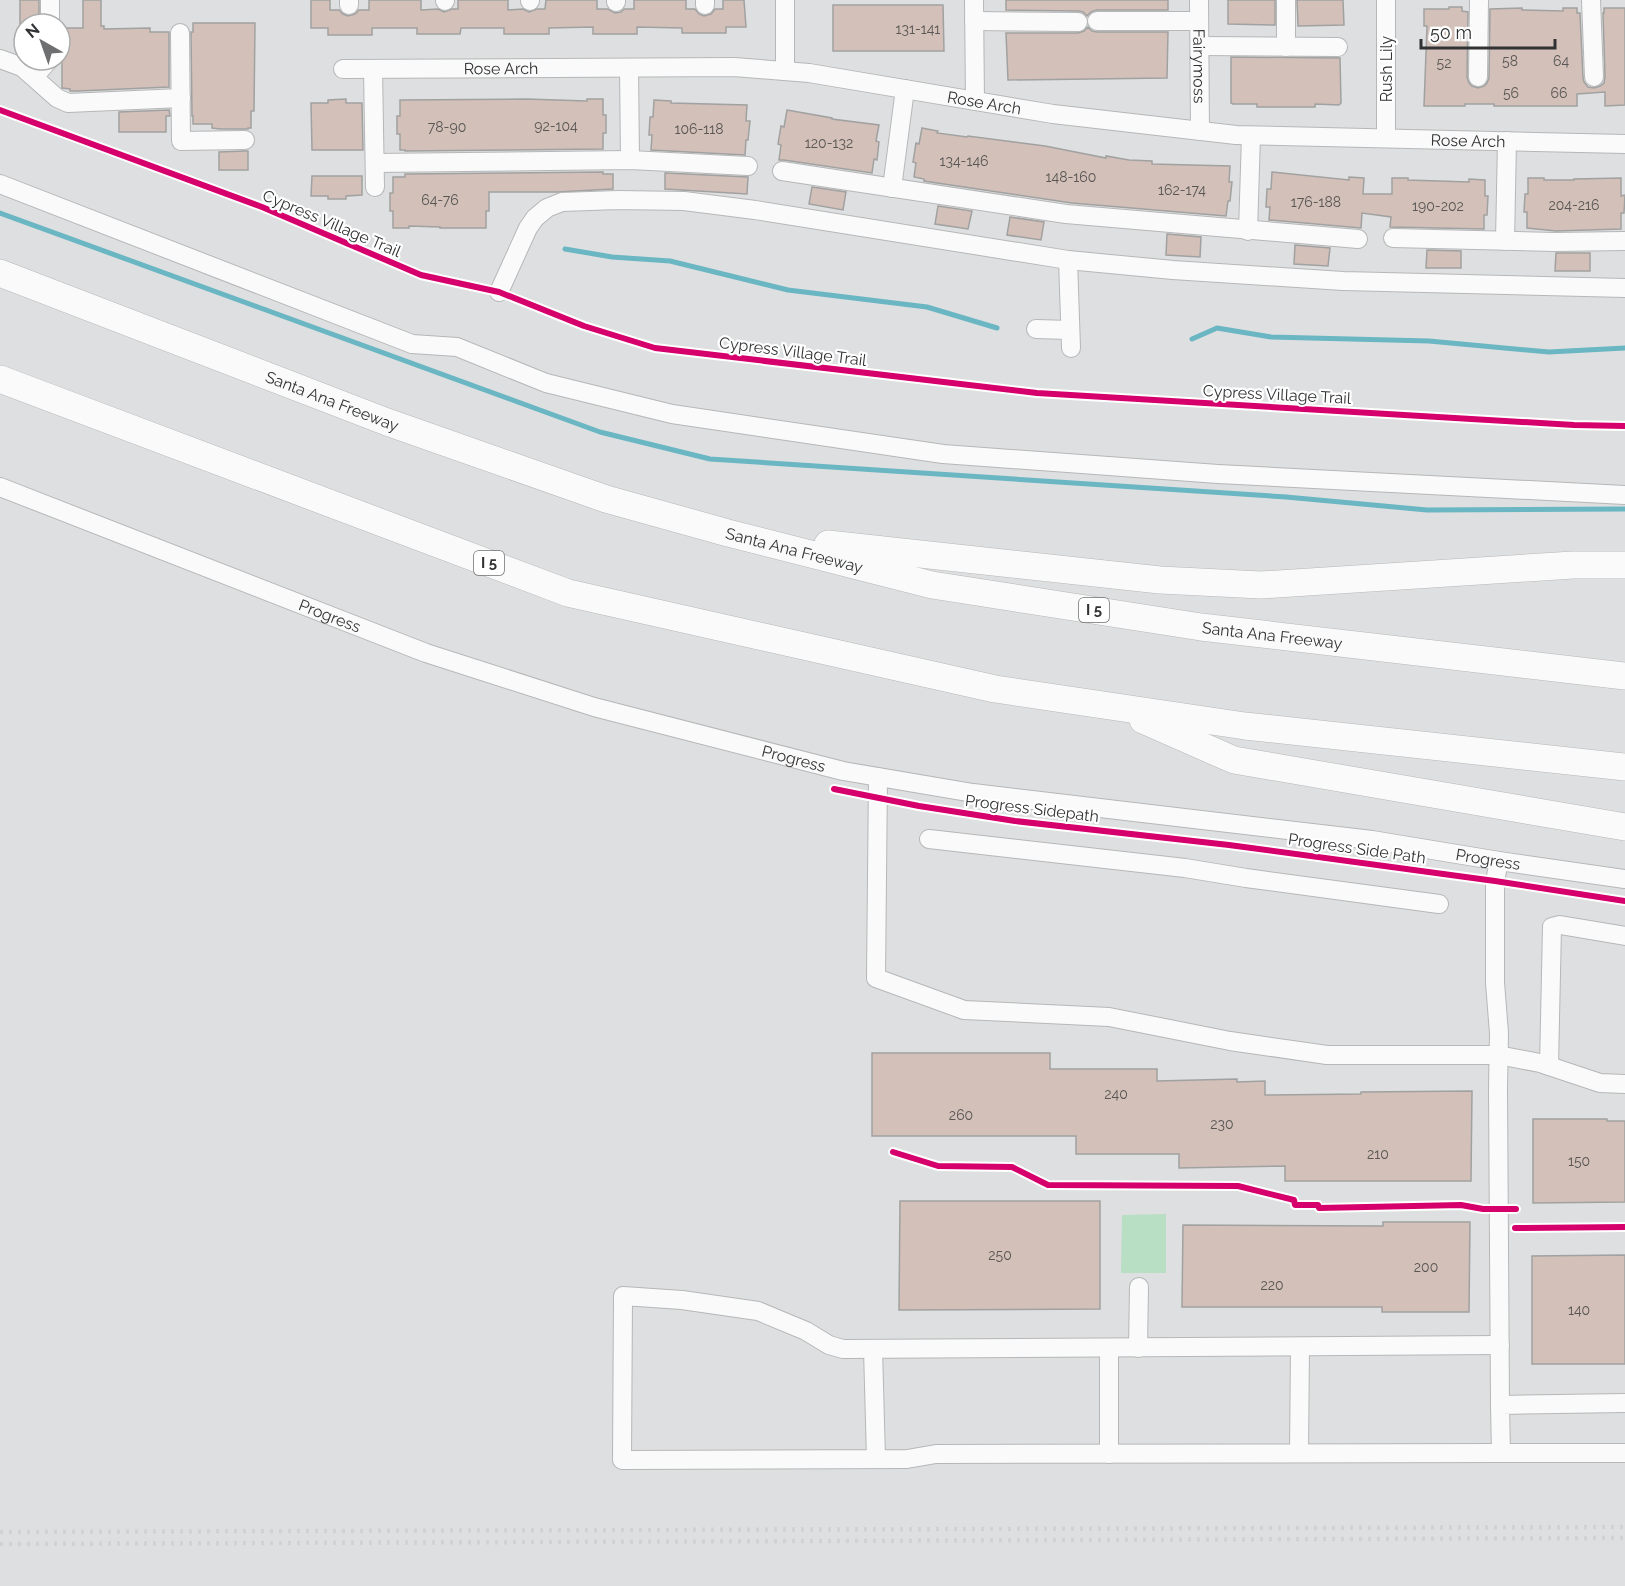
<svg xmlns="http://www.w3.org/2000/svg" width="1625" height="1586" viewBox="0 0 1625 1586" font-family="Raleway,sans-serif">
<style>
.green{fill:#b8dec4}
.lines{fill:none;stroke-linecap:round;stroke-linejoin:round}
.stream{stroke:#6ab6c3;stroke-width:5}
.building{fill:#d2c0b9;stroke:#a1a1a1;stroke-width:1.5}
.minor-casing{stroke:#b6b7b8;stroke-width:20}
.highway-casing{stroke:#b6b7b8;stroke-width:28}
.minor{stroke:#fafafa;stroke-width:18}
.highway{stroke:#fafafa;stroke-width:27}
.rail{stroke:#d2d2d2;stroke-width:4.5;stroke-dasharray:3 6;stroke-linecap:butt}
.cycleway-casing{stroke:#fff;stroke-width:10}
.cycleway{stroke:#d6006c;stroke-width:6}
.labels{text-anchor:middle;stroke-width:4.5;stroke-linejoin:round;paint-order:stroke}
.number-label{font-size:14px;fill:#595654}
.shield{fill:#fff;stroke:#6f7070;stroke-width:1.5}
.shield-label{font-size:15px;font-weight:bold;fill:#313233}
.street-label{font-size:16px;fill:#313233;stroke:#fff}
</style>
<rect width="100%" height="100%" fill="#dedfe0"/>
<!-- green -->
<path class="green" d="M1166,1214V1273H1121L1122,1215Z"/>
<g class="lines">
<!-- stream -->
<path class="stream" d="M0,213L600,432L710,459L1286,497L1427,510L1625,509
M565,249L612,257L670,261L788,290L927,307L997,328
M1192,339L1217,328L1271,337L1429,341L1549,352L1625,348"/>
</g>
<!-- building -->
<path class="building" d="M20,0H39V24H20Z
M83,0H101V26H104V29L150,28V32H169V87L78,91H70V89L62,88V28H83Z
M311,0H330V10H339L343,14L348,16L355,14L359,10H369V0H421V10L438,9L444,12L452,9H458V0H508V10L523,9L529,12L537,9H545L546,0H597V9H608L615,13L621,12L624,9H634V0H686V9H695L699,14L704,16L711,14L715,9H723V0H744L746,27H726V33H682V28L637,27V34H593V27L549,28V34H504V28H461L460,34H417V28H372V35H328V28H311Z
M1006,0H1168V10H1097L1091,12L1087,16L1083,12L1078,11L1006,10Z
M1228,0H1275V25L1228,24Z
M1297,0H1343L1344,25L1298,26Z
M833,5H943L944,51H833Z
M1449,7H1462V11L1468,12L1467,77L1469,83L1472,86L1478,88L1484,86L1487,83L1489,78L1490,9L1522,8V10L1563,11V8H1577V13H1580L1583,78L1584,82L1588,87L1594,88L1600,86L1604,83L1605,77L1603,13H1604V8H1625V105L1605,106V92L1577,94V106H1494V104H1465V106H1424L1427,26H1424V9H1449Z
M193,23H255L254,111H251V128H248V129H220L212,128V124H193V116H192L191,32H193Z
M1088,27L1092,31L1097,32H1168L1167,78L1008,80L1006,33H1078L1084,31Z
M1231,57L1340,58L1341,103L1339,105L1315,104V107H1257V104H1233L1231,103Z
M346,99V103H362L363,150H312L311,103H328V100Z
M526,99L587,101V99H603V115H606V133H603V149L405,151V150H400V134H397V116H400V100Z
M654,100L671,101V103L747,105L746,121H750L748,140H746L745,155L651,150L652,135H649L650,117H653Z
M169,110L170,116H166V132H119V112Z
M787,110L832,118V119L879,125L876,141L879,142L877,160L874,159L872,173L784,160H779L781,145L778,144L781,126L784,127Z
M922,128L938,131L937,133L967,137L968,136L1045,146L1106,158V156L1129,160L1152,161V164L1230,166L1229,182H1232L1230,201H1228L1226,216L1214,215L1072,203L924,181V179L914,177L916,163L913,162L916,143L919,144Z
M245,151H248V170H219V152Z
M603,172V174H613V189L558,192H489V211H486V228H440V227L409,226V228H393V211H390V193H393V177H405V174Z
M1272,172L1349,180V177L1364,178L1363,194H1392V178H1408V180L1469,182V179L1485,180V196H1488L1487,215H1484V229L1390,227L1391,217L1362,213L1361,228L1269,220L1270,207H1266L1267,189H1271Z
M665,173L748,177L747,194L665,189Z
M312,176H362V195L346,196V199H328V196H311Z
M1528,178H1544V180H1574V179L1621,178V196L1625,195L1624,213H1621V229L1556,231L1527,228V212H1524L1525,194H1528Z
M812,187L846,192L843,210L809,204Z
M938,206L972,211L968,229L935,224Z
M1010,217L1044,222L1041,240L1007,235Z
M1167,234L1201,237L1200,257L1166,255Z
M1295,245L1330,248L1328,266L1294,264Z
M1427,250L1461,251V268H1426Z
M1556,253H1590V271H1555Z
M872,1053H1050V1069H1157V1081L1237,1079V1082L1265,1081V1095L1361,1094V1092L1472,1091L1471,1181H1285V1166L1179,1168V1154H1076V1136H872Z
M1533,1119H1607V1121H1625V1202L1533,1203Z
M900,1201H1100V1309L899,1310Z
M1383,1222H1470L1469,1312H1382V1307H1182L1183,1225L1383,1226Z
M1625,1255V1364H1532V1256Z"/>
<g class="lines">
<!-- minor casing -->
<g class="minor-casing">
<g id="minor">
<path d="M349,0V5"/>
<path d="M445,0V1"/>
<path d="M530,0V1"/>
<path d="M616,0V2"/>
<path d="M705,0V5"/>
<path d="M785,0V71"/>
<path d="M974,0L975,101"/>
<path id="s1" d="M1199,0L1200,131"/>
<path d="M1286,0V47"/>
<path d="M1591,0L1594,77"/>
<path d="M974,21L1078,22"/>
<path d="M1097,21H1199"/>
<path d="M50,24V0"/>
<path d="M180,33L181,141L245,140"/>
<path d="M1200,46L1338,47"/>
<path d="M0,59L22,67L57,98L68,103L181,98"/>
<path d="M629,68L630,160"/>
<path id="s2" d="M343,69L734,67L809,73L1053,114L1236,135L1625,144"/>
<path d="M373,69L375,187"/>
<path d="M35,76L49,60"/>
<path d="M1478,77L1479,0"/>
<path d="M1386,138V0"/>
<path d="M375,163L630,160L748,166"/>
<path d="M782,171L1066,214L1358,239"/>
<path d="M0,184L412,344L457,347L546,383L672,414L943,454L1218,474L1625,495"/>
<path d="M892,188L905,89"/>
<path d="M1248,231L1251,136"/>
<path d="M1393,238L1554,242L1625,241"/>
<path d="M1505,241L1507,141"/>
<path d="M1068,260L1071,348"/>
<path d="M499,292L528,228L535,218L547,208L562,202L618,200L684,201L755,210L1068,260L1173,270L1343,281L1625,288"/>
<path d="M1036,329L1070,330"/>
<path id="s3" d="M0,487L426,653L594,707L843,771L973,793L1372,840L1499,861L1625,879"/>
<path d="M878,777L876,978L964,1010L1109,1017L1230,1041L1327,1055H1498L1540,1063L1600,1083L1625,1084"/>
<path d="M929,839L1185,868L1246,878L1439,904"/>
<path d="M1499,861L1495,881V983L1499,1033L1498,1089L1500,1405"/>
<path d="M1549,1066L1552,927L1560,925L1625,936"/>
<path d="M1500,1345L843,1349L829,1345L806,1331L758,1311L682,1300L623,1296L622,1460L907,1459L936,1454L1501,1453"/>
<path d="M1109,1348V1454"/>
<path d="M1138,1348L1139,1287"/>
<path d="M873,1349L876,1459"/>
<path d="M1625,1403L1500,1405L1501,1453H1625"/>
<path d="M1299,1453L1300,1347"/>
</g>
</g>
<!-- highway casing -->
<g class="highway-casing">
<g id="highway">
<path id="s4" d="M0,273L387,422L606,499L728,533L932,585L1201,627L1625,676"/>
<path d="M0,379L568,593L995,689L1245,726L1625,767"/>
<path d="M828,544L1160,580L1261,585L1573,565H1625"/>
<path d="M1143,720L1234,760L1625,827"/>
</g>
</g>
<!-- minor -->
<use href="#minor" class="minor"/>
<!-- highway -->
<use href="#highway" class="highway"/>
<!-- rail -->
<path class="rail" d="M0,1532L1625,1527
M0,1544L1625,1538"/>
<!-- cycleway casing -->
<g class="cycleway-casing">
<path id="cycleway" d="M0,110L262,207L421,275L499,292L584,326L655,348L1037,393L1574,425L1625,426
M834,789L919,806L1015,821L1229,845L1495,881L1625,901
M893,1152L938,1166L1012,1167L1048,1185L1238,1186L1294,1200L1295,1205H1318L1319,1208L1461,1205L1483,1209H1516
M1515,1228L1625,1227"/>
</g>
<!-- cycleway -->
<use href="#cycleway" class="cycleway"/>
</g>
<g class="labels">
<!-- number labels -->
<g class="number-label">
<text x="918" y="34">131-141</text>
<text x="1510" y="66">58</text>
<text x="1561" y="66">64</text>
<text x="1444" y="68">52</text>
<text x="1511" y="98">56</text>
<text x="1559" y="98">66</text>
<text x="556" y="131">92-104</text>
<text x="447" y="132">78-90</text>
<text x="699" y="134">106-118</text>
<text x="829" y="148">120-132</text>
<text x="964" y="166">134-146</text>
<text x="1071" y="182">148-160</text>
<text x="1182" y="195">162-174</text>
<text x="440" y="205">64-76</text>
<text x="1316" y="207">176-188</text>
<text x="1574" y="210">204-216</text>
<text x="1438" y="211">190-202</text>
<text x="1116" y="1099">240</text>
<text x="961" y="1120">260</text>
<text x="1222" y="1129">230</text>
<text x="1378" y="1159">210</text>
<text x="1579" y="1166">150</text>
<text x="1000" y="1260">250</text>
<text x="1426" y="1272">200</text>
<text x="1272" y="1290">220</text>
<text x="1579" y="1315">140</text>
</g>
<!-- shield labels -->
<g class="shield">
<rect x="474" y="551" width="30" height="24" rx="4.5"/>
<rect x="1079" y="598" width="30" height="24" rx="4.5"/>
</g>
<g class="shield-label">
<text x="489" y="568">I 5</text>
<text x="1094" y="615">I 5</text>
</g>
<!-- street labels -->
<g class="street-label">
<text dy="6" stroke="none"><textPath href="#s1" startOffset="66">Fairymoss</textPath></text>
<text dy="6" stroke="none"><textPath href="#s2" startOffset="158">Rose Arch</textPath></text>
<text transform="translate(1386 69) rotate(-90)" y="6">Rush Lily</text>
<text dy="6" stroke="none"><textPath href="#s2" startOffset="644">Rose Arch</textPath></text>
<text dy="6" stroke="none"><textPath href="#s2" startOffset="1130">Rose Arch</textPath></text>
<text transform="translate(332 223) rotate(23)" y="6">Cypress Village Trail</text>
<text transform="translate(793 351) rotate(7)" y="6">Cypress Village Trail</text>
<text transform="translate(1277 394) rotate(3)" y="6">Cypress Village Trail</text>
<text dy="6" stroke="none"><textPath href="#s4" startOffset="356">Santa Ana Freeway</textPath></text>
<text dy="6" stroke="none"><textPath href="#s4" startOffset="842">Santa Ana Freeway</textPath></text>
<text dy="6" stroke="none"><textPath href="#s3" startOffset="354">Progress</textPath></text>
<text dy="6" stroke="none"><textPath href="#s4" startOffset="1328">Santa Ana Freeway</textPath></text>
<text dy="6" stroke="none"><textPath href="#s3" startOffset="840">Progress</textPath></text>
<text transform="translate(1032 808) rotate(7)" y="6">Progress Sidepath</text>
<text transform="translate(1357 848) rotate(8)" y="6">Progress Side Path</text>
<text dy="6" stroke="none"><textPath href="#s3" startOffset="1542">Progress</textPath></text>
</g>
</g>
<!-- north arrow -->
<g transform="translate(42 42) rotate(320)"><circle r="28" fill="#ffffff" stroke="#adadad" stroke-width="1.5"/>
<path d="M0-4.5L10 22L0 15L-10 22Z" fill="#6e6f70"/>
<text y="-9" font-size="16" font-weight="bold" text-anchor="middle" fill="#313233">N</text>
</g>
<!-- scale -->
<path d="M1421 39v9h134v-9" fill="none" stroke="#313233" stroke-width="3"/>
<text x="1430" y="39" font-size="18" fill="#313233" stroke="#ffffff" stroke-width="4.5" paint-order="stroke">50 m</text>
</svg>
